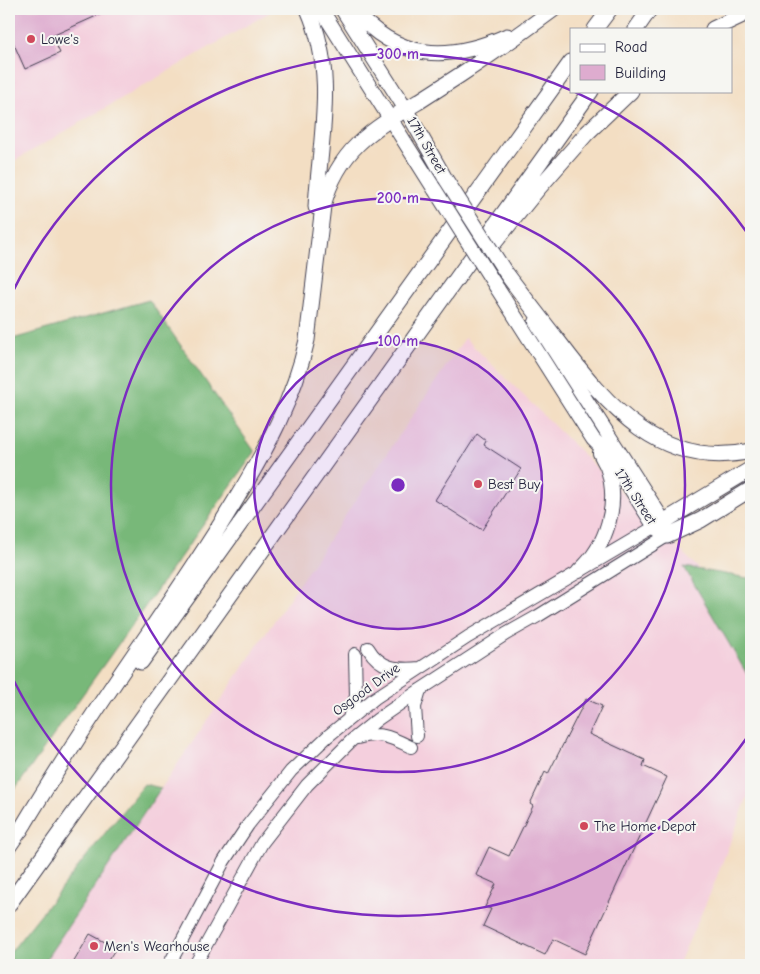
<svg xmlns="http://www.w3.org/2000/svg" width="760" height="974" viewBox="0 0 760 974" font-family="'Comic Neue',sans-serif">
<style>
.built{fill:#f4cfdd}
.forest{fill:#78b879;stroke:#4d6d5a}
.building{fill:#deaccf}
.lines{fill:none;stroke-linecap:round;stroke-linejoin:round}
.secondary-casing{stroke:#413e4f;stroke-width:14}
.primary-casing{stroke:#413e4f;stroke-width:16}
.motorway-casing{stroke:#413e4f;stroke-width:17}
.secondary{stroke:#fff;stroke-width:12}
.primary{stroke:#fff;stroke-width:14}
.motorway{stroke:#fff;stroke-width:15}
.primary-bridge-casing{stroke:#413e4f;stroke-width:16;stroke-linecap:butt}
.primary-bridge{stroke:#fff;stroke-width:14}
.ring{fill:none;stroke:#7b2cbf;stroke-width:2.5}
.poi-dot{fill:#d1495b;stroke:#f6f6f2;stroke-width:2}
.labels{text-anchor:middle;stroke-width:4;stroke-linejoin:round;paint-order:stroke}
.poi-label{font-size:14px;fill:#22223b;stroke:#f6f6f2;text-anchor:start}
.street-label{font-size:14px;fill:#22223b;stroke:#f6f6f2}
.centre{fill:#7b2cbf;stroke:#f6f6f2;stroke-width:2.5}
.ring-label{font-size:15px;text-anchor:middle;font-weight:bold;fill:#7b2cbf;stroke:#f6f6f2;stroke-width:4;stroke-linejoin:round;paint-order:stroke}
</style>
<rect width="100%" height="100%" fill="#f6f6f2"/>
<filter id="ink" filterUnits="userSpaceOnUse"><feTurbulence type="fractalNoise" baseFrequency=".02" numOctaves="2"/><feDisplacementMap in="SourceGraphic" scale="10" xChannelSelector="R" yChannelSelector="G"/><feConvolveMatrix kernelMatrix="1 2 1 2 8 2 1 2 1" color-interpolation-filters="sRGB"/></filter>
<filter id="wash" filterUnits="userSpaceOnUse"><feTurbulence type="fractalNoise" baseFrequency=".0096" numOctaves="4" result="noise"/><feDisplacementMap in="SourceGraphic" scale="20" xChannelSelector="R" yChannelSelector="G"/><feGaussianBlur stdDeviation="1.12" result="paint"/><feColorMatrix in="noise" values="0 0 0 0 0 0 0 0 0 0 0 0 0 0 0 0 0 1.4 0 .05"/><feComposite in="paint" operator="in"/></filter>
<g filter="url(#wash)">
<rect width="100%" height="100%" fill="#f3dec3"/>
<!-- built -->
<path class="built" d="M9,9H275L9,164Z
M465,338L751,620V788L711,892L678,965H42Z"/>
<!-- forest -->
<path class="forest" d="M149,300L255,452L9,798V340Z
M684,567L748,578L751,577V681Z
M144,784L161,788L42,965H9V954Z"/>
<g id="blocks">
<!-- building -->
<path class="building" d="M9,9H112L52,36L60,53L25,69L13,42L9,43Z
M477,434L486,441L484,445L521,469L482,530L435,500Z
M586,699L602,706L589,734L645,760L643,766L667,777L585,954L553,939L545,955L483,926L491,909L485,907L496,884L476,875L489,847L509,856L533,806L530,804L545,772L548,774Z
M90,934L116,948L105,965H72Z"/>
</g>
</g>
<g filter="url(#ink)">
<use href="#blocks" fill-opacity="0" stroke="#413e4f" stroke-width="1"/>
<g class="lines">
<!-- secondary casing -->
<g class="secondary-casing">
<path id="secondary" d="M368,648C380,669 398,670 420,668
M349,718L356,696L355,654
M417,736L415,707L420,690
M357,738C379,731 390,737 411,747
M169,965L224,861L248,825L291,771L328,736L375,698L468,637L663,522
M195,965L262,843L307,785L352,740L378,719L420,690L506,634L538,616L667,536"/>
</g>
<!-- primary casing -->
<g class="primary-casing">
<path id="primary" d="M321,9L435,190
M342,9L405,108L445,178
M497,288L593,439L610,456L655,527L667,535
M536,322L659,514L666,532
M579,571C607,546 620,503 607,467C605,462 602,458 600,453"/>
</g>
<!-- motorway casing -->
<g class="motorway-casing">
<path id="motorway" d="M308,9C337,75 320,137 316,207
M353,9C397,61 448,62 507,36
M595,29L610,9
M636,29L650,9
M713,29L751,11
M495,242L537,190L587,133L631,91
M506,273C523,296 541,319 559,342C607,406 662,471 751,451
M663,522L751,469
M667,536L701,520L751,489
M141,662L571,62
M20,831C60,764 103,699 148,634C178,590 207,547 235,501C266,450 294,399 307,340L323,206C338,150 371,130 418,102C432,93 446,84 460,75C492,54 523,32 554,9
M9,846L25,823
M9,904L591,91"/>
</g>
<!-- secondary -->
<use href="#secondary" class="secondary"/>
<!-- primary -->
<use href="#primary" class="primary"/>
<!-- motorway -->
<use href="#motorway" class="motorway"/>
<!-- primary-bridge casing -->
<g class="primary-bridge-casing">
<path id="primary-bridge" d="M445,178L506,273
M435,190L497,288"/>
</g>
<!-- primary-bridge -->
<use href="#primary-bridge" class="primary-bridge"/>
</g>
</g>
<!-- distance rings -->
<circle cx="398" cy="485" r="144" fill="#7b2cbf" fill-opacity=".12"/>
<g class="ring">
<circle cx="398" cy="485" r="144"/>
<circle cx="398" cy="485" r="287"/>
<path d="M751 732A431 431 0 0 1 9 671M9 299A431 431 0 0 1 751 238"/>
</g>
<!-- markers -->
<g class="poi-dot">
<circle cx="31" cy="39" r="5"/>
<circle cx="478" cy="484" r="5"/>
<circle cx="584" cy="826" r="5"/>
<circle cx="94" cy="946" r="5"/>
</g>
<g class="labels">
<!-- poi labels -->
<g class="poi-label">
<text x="41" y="44">Lowe's</text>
<text x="488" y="489">Best Buy</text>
<text x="594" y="831">The Home Depot</text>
<text x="104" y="951">Men's Wearhouse</text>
</g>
<!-- street labels -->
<g class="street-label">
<text transform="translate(427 145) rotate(60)" y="5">17th Street</text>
<text transform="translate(636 496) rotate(57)" y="5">17th Street</text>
<text transform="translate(366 689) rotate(-36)" y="5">Osgood Drive</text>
</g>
</g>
<circle cx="398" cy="485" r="8" class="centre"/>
<g class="ring-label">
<text x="398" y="59">300 m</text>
<text x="398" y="203">200 m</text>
<text x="398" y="346">100 m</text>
</g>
<!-- margin -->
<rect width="760" height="974" fill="none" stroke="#f6f6f2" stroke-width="30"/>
<!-- legend -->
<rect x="570" y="28" width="162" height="65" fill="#f6f6f2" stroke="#a1a1a9"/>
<rect x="580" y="44" width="25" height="8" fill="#ffffff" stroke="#a1a1a9"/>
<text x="615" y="52" font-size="15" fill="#22223b">Road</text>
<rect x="580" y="65" width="25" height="15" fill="#deaccf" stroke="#a1a1a9"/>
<text x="615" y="78" font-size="15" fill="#22223b">Building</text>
</svg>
